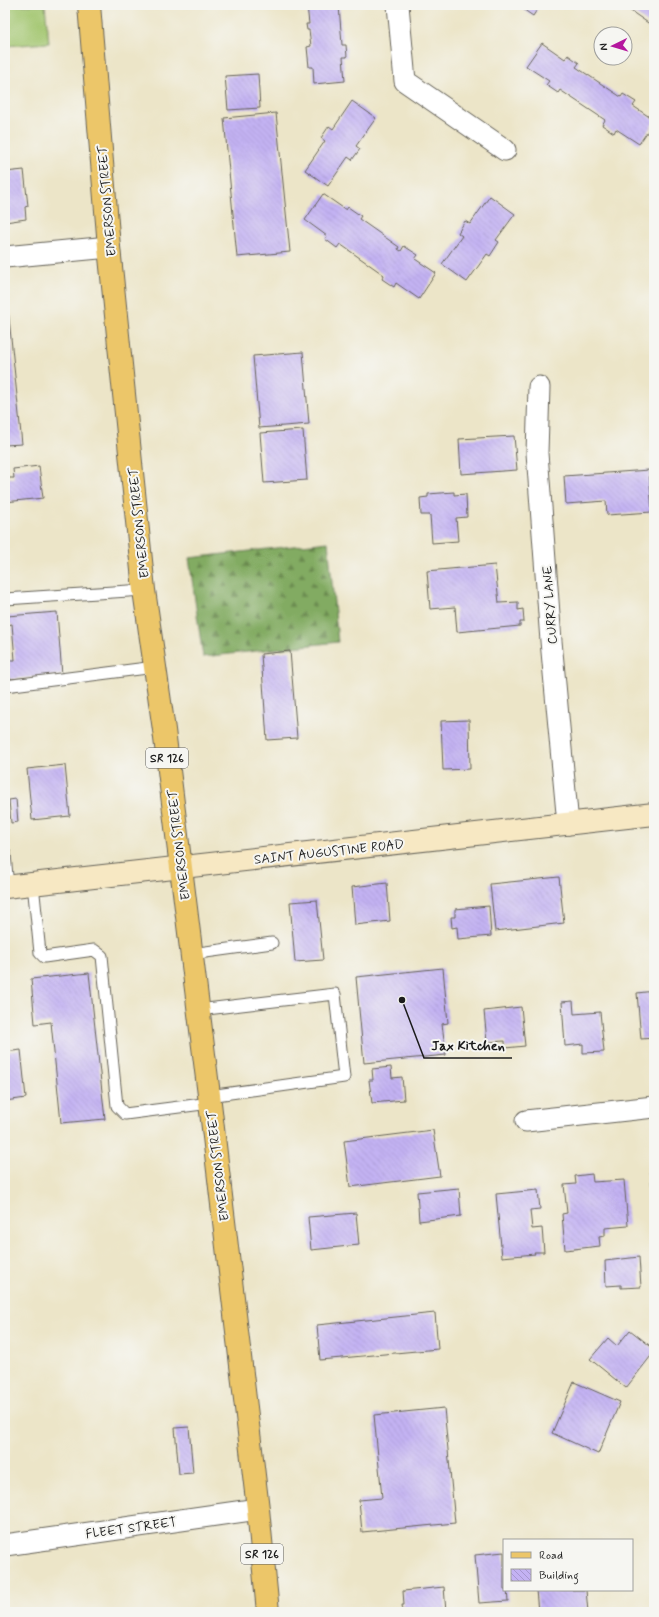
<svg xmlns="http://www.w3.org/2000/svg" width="659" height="1617" viewBox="0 0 659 1617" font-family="Mynerve,sans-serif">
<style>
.grass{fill:#a3c670;stroke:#607146}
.forest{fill:url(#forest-firs);stroke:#4f643f}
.building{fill:url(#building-back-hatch)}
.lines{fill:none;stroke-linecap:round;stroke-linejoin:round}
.lane-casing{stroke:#656258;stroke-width:13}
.street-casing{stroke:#656258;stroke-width:23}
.secondary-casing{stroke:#656258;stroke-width:24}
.primary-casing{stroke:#656258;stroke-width:24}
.lane{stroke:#fff;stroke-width:11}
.street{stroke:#fff;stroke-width:21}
.secondary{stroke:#f7e8c3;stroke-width:22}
.primary{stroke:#ecc669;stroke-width:22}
.labels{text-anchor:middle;stroke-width:4;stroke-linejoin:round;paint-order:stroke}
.shield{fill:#f6f6f2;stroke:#5d5d5c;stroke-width:1}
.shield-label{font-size:12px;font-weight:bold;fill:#1c1c1c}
.street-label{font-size:13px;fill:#1c1c1c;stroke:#f6f6f2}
.leader{fill:none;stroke:#1c1c1c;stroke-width:1.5}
.callout-dot{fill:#1c1c1c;stroke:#f6f6f2;stroke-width:1.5}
.callout-label{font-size:14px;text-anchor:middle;font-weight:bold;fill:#1c1c1c;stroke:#f6f6f2;stroke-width:4;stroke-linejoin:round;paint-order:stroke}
</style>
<defs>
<pattern id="forest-firs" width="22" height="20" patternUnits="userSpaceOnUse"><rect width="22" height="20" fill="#82ab62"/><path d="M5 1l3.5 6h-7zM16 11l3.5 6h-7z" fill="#6a8a50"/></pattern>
<pattern id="building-back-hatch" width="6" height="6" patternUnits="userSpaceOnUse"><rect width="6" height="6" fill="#c3b2f3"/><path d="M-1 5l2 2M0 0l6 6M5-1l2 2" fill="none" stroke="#a798d0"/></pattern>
</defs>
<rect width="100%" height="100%" fill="#f6f6f2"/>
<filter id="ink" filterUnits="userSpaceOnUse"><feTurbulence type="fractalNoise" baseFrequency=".025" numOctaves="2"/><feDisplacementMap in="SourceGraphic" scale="8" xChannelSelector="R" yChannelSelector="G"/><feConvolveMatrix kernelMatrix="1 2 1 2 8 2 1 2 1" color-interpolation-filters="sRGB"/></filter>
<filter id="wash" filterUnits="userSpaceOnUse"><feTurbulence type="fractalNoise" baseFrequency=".012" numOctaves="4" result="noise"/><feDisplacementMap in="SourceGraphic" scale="16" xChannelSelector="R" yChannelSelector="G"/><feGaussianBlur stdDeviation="0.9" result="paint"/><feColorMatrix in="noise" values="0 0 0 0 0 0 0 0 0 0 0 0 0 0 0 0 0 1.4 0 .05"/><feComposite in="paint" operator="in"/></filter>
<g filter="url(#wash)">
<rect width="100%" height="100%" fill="#ece5c8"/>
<!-- grass -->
<path class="grass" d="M5,5H45L49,43L5,46Z"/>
<!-- forest -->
<path class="forest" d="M328,542L338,642L203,657L189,558Z"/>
<g id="blocks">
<!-- building -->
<path class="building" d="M307,5H339L342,45H346L347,57H343L345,81L314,84L313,67H309L307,47L311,46L309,30H307L306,24H309Z
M517,5H540L533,16Z
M622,5H654V27Z
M542,43L565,59L568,55L579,63L576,67L621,97L623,94L636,102L633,106L654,120V122L639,144L616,129L614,133L602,125L605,120L560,90L558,93L546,85L549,81L526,66Z
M258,74L260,108L228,110L225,76Z
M352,101L376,118L356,146L360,149L352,160L348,157L328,186L305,170L325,141L321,138L329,126L333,129Z
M276,113L290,252L237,257L224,118Z
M24,170L28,206L25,207L26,219L5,222V172Z
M323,194L346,210L348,207L361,216L359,219L399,247L398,249L401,251L404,246L418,255L415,259L436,273L419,299L396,283L394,287L382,279L384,275L340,244L337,248L325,239L327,236L305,220Z
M490,196L515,214L496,240L499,242L490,256L487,254L467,282L442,264L462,236L458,233L465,221L470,224Z
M5,280L22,444L5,445Z
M303,352L309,424L259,428L253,356Z
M303,430L307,480L264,483L260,433Z
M514,436L517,470L461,474L459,439Z
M39,466L43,498L5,502V478H14L13,469Z
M649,470L652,512L607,515L606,501L566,504L564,476Z
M454,492V495L466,494L467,517L456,518L458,541L432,543L430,515H421L420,498L428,497V494Z
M495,565L499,603L518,602V610L523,609L524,622H520V626L457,632L455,607L430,609L427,571Z
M57,612L62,675L9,679V660H15L12,624L7,625V616Z
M290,651L297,738L267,740L261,654Z
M469,720L470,769L443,770L441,721Z
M65,765L70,816L32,820L27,769Z
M16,799L18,822L11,823L9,800Z
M559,877L564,923L495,931L490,884Z
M387,883L390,921L355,925L352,887Z
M317,900L323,960L295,962L290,902Z
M489,906L491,936L458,939L457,927L452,928L451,917H455V909Z
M443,968L448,1023L442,1024L446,1055L364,1063L356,977Z
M89,973L105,1119L61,1123L51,1022L35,1024L31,979Z
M654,991V1038L641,1039L637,993Z
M573,1001L574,1014L600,1012L604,1052L583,1053V1044L565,1046L562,1002Z
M521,1007L525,1046L505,1048V1041L487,1042L484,1011Z
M21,1050L26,1098L5,1101V1052Z
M391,1067L392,1078L402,1077L404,1100L372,1103L369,1080H373L372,1069Z
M433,1130L440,1176L350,1187L344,1141Z
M654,1168V1203H653L650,1169Z
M592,1174L593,1182L624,1180L628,1226L605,1228V1236L599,1237L600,1246L565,1250L562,1214L567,1213L564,1185L576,1184L575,1176Z
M459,1188L461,1216L419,1221L417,1192Z
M538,1190L540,1209L530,1210L532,1229L542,1228L544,1252H534L535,1254L502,1257L496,1194Z
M356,1213L359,1245L311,1250L308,1217Z
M639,1257L641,1287L621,1288V1285L606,1286L605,1261Z
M435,1313L438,1349L320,1360L317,1325Z
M630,1330L654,1349V1352L626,1388L590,1359L608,1338L617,1346Z
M574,1382L620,1402L598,1454L552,1433Z
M444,1408L455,1523L362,1532L359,1500L382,1498L374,1415Z
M189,1427L193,1473L179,1474L175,1428Z
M504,1552V1590H507L508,1601L479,1603L475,1555Z
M444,1587L446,1612H403L402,1605H404L403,1591Z
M536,1590H586L588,1612H538Z"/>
</g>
</g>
<g filter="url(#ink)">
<use href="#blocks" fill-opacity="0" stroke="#656258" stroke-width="1"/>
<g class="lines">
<!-- lane casing -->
<g class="lane-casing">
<path id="lane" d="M5,599L144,590
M5,686L155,667
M5,854L8,887
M33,884L40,953L44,957L94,950L102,956L117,1106L125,1114L210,1103
M191,954L272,943
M198,1010L335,994L344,1077L209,1096"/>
</g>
<!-- street casing -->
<g class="street-casing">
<path id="street" d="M398,5L405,81L505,150
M5,257L109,247
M539,387L537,453L551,641L568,824
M526,1121L654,1107
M5,1545L258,1509"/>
</g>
<!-- secondary casing -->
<g class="secondary-casing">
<path id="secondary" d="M5,887L654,814"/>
</g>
<!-- primary casing -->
<g class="primary-casing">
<path id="primary" d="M89,5L109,247L144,590L164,730L210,1103L258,1509L268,1612"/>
</g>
<!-- lane -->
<use href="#lane" class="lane"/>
<!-- street -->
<use href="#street" class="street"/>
<!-- secondary -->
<use href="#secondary" class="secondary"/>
<!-- primary -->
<use href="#primary" class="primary"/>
</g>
</g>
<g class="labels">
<!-- shield labels -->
<g class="shield">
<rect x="146" y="748" width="42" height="20" rx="3"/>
<rect x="241" y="1544" width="42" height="20" rx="3"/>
</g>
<g class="shield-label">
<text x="167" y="762">SR 126</text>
<text x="262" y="1558">SR 126</text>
</g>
<!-- street labels -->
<g class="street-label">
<text transform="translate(106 201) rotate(-95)" y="5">EMERSON STREET</text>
<text transform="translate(138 523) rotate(-96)" y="5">EMERSON STREET</text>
<text transform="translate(549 605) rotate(-94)" y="5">CURRY LANE</text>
<text transform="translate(178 845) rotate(-97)" y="5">EMERSON STREET</text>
<text transform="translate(329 851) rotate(-6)" y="5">SAINT AUGUSTINE ROAD</text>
<text transform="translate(217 1166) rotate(-97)" y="5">EMERSON STREET</text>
<text transform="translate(131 1527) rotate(-8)" y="5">FLEET STREET</text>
</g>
</g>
<!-- callouts -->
<path class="leader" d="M402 1000L424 1058H512"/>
<circle class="callout-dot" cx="402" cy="1000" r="4"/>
<g class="callout-label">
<text x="468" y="1050">Jax Kitchen</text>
</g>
<!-- margin -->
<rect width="659" height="1617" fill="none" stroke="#f6f6f2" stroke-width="20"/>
<!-- legend -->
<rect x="503" y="1539" width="130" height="52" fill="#f6f6f2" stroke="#9f9f9c"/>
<rect x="511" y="1552" width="20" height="6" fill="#ecc669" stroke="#9f9f9c"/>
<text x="539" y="1559" font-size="12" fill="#1c1c1c">Road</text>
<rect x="511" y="1569" width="20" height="12" fill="url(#building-back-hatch)" stroke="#9f9f9c"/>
<text x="539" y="1579" font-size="12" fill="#1c1c1c">Building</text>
<!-- north arrow -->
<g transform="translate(613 46) rotate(265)"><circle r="19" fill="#f6f6f2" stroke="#9f9f9c"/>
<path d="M0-3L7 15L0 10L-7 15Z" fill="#b5179e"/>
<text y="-6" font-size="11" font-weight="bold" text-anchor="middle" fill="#1c1c1c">N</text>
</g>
</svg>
